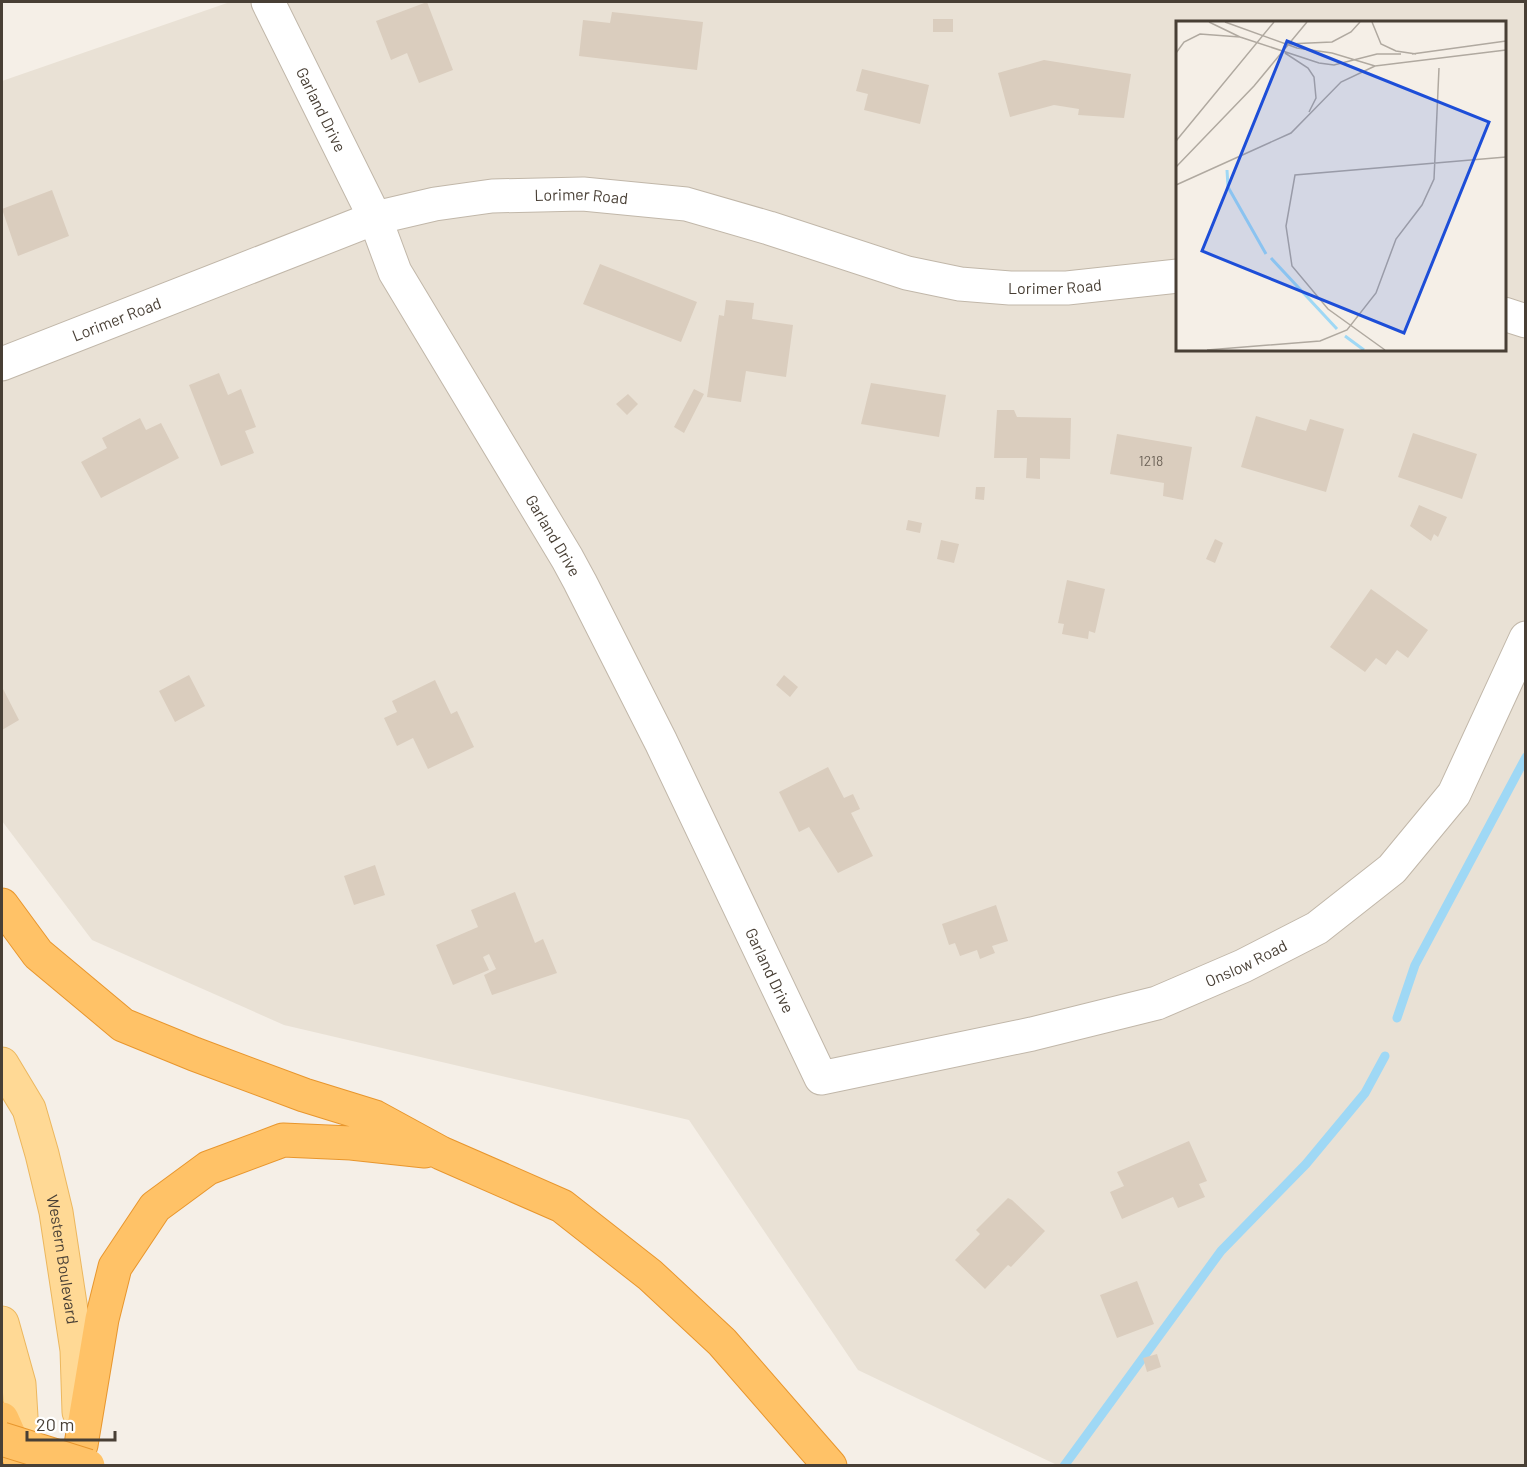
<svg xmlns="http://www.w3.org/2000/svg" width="1527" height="1467" viewBox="0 0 1527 1467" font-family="Barlow,sans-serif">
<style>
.residential{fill:#e9e1d5;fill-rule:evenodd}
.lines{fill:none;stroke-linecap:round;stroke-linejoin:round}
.stream{stroke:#9fd8f5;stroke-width:9}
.building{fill:#dacdbe}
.minor-casing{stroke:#c1b7a9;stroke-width:35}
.major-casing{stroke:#ecb75e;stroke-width:35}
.highway-casing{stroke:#e8962d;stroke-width:35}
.minor{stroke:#fff;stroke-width:33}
.major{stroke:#ffd995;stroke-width:33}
.highway{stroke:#ffc267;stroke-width:33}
.highway-bridge-casing{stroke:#e8962d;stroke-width:35;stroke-linecap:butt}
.highway-bridge{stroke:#ffc267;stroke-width:33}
.labels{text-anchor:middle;stroke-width:6;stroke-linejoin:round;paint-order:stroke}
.number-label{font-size:14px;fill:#6c6257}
.street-label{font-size:16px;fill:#483f35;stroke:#fff}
.inset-river{fill:none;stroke:#9fd8f5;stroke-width:3}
.inset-road{fill:none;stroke:#b0a9a0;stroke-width:1.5}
.view{fill:#1d4ed8;fill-opacity:0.15;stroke:#1d4ed8;stroke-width:3}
.inset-edge{fill:none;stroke:#483f35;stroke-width:3}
</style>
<rect width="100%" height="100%" fill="#f5efe7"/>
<!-- residential -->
<path class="residential" d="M230,2H1525V1465H1057L858,1370L689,1120L284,1025L92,940L2,821V81ZM1178,22H1504V350H1178Z"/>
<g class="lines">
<!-- stream -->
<path class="stream" d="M1397,1018L1415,965L1526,757
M1064,1466L1221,1251L1306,1164L1365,1093L1385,1056"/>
</g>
<!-- building -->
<path class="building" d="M427,2L453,70L419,83L407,53L391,60L376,21Z
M612,12L703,22L697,70L579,56L583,20L610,23Z
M933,19H953V32H933Z
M1044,60L1131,74L1124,118L1078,115L1079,109L1054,105L1010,117L998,73Z
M862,69L929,85L920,124L864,110L868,94L856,91Z
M52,190L69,236L18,256L2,209Z
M600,264L697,302L681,342L583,304Z
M726,300L754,303L752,319L793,325L786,377L746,371L741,402L707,397L719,315L724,316Z
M219,373L228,395L241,389L256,427L245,431L254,453L221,466L189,385Z
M871,383L946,395L939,437L861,424Z
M694,389L704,394L684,433L674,427Z
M628,394L638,404L627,415L616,404Z
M997,410H1014L1017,417L1071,418L1070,459L1040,458V479L1026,478L1027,458H994Z
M1256,416L1306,431L1310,419L1344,429L1326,492L1241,467Z
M140,418L146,430L161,423L179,458L101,498L81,462L107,448L102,438Z
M1413,433L1477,454L1462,499L1398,477Z
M1117,434L1192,447L1183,500L1163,496L1164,483L1110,474Z
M976,487H985L984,500L975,499Z
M1419,505L1447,517L1438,537L1434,534L1431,541L1410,526Z
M908,520L922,523L920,533L906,530Z
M1215,539L1223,543L1215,563L1206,559Z
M941,540L959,544L954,563L937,559Z
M1067,580L1105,589L1095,633L1089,631L1088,639L1062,634L1064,624L1058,623Z
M1371,589L1428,630L1408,658L1397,650L1386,665L1376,658L1365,672L1330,647Z
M189,675L205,706L175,722L159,691Z
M784,675L798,687L790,697L776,685Z
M435,680L451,714L457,711L474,747L428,769L413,738L397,746L384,718L397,712L392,701Z
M2,687L19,720L2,730Z
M828,767L844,798L853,794L860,809L851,813L873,856L838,873L809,827L799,832L779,792Z
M375,865L385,895L354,905L344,876Z
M515,892L535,943L543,939L557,973L492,995L484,975L496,969L489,954L483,957L489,970L453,985L436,945L478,927L471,910Z
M996,905L1008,941L992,946L995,953L980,959L977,950L960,956L955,943L949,945L942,924Z
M1189,1141L1207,1181L1199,1184L1205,1197L1178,1208L1173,1197L1122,1219L1110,1192L1124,1186L1117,1172Z
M1008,1198L1012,1200L1045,1231L1011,1267L1008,1265L985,1289L955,1260L980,1234L976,1230Z
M1137,1281L1154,1324L1117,1338L1100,1295Z
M1157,1354L1161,1367L1147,1372L1143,1358Z"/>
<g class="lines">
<!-- minor casing -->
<g class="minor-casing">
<g id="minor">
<path id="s1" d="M268,2L375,218L395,272L567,558L580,582L661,742L821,1078L1032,1034L1157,1003L1243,966L1317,928L1392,869L1454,794L1526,638"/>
<path d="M1504,314L1526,321"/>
<path id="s2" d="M2,364L375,218L435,204L492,196L583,194L686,204L769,228L907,273L960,284L1010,288H1067L1178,276"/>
</g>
</g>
<!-- major casing -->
<g class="major-casing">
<g id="major">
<path id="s3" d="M2,1064L29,1109L42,1154L56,1212L77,1350L79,1412"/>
<path d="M2,1323L19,1384L24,1466"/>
</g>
</g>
<!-- highway casing -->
<g class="highway-casing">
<path id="highway" d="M2,905L38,954L123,1025L194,1054L304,1095L375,1117L441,1153L562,1206L650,1275L722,1342L830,1466
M2,1419L23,1466
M81,1445L102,1319L115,1267L155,1207L208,1168L283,1140L351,1143L425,1151"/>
</g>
<!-- minor -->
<use href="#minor" class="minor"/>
<!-- major -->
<use href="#major" class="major"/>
<!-- highway -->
<use href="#highway" class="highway"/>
<!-- highway-bridge casing -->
<g class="highway-bridge-casing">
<path id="highway-bridge" d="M2,1439L88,1466"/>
</g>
<!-- highway-bridge -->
<use href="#highway-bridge" class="highway-bridge"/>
</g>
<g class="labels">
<!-- number labels -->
<g class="number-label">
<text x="1151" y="466">1218</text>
</g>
<!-- street labels -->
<g class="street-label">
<text dy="6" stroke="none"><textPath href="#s1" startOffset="120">Garland Drive</textPath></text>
<text dy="6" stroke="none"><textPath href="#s2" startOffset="609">Lorimer Road</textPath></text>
<text dy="6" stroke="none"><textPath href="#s2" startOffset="1095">Lorimer Road</textPath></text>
<text dy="6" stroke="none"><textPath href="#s2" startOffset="123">Lorimer Road</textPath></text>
<text dy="6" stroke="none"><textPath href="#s1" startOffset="606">Garland Drive</textPath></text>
<text dy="6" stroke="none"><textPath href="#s1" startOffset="1653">Onslow Road</textPath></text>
<text dy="6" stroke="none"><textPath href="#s1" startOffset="1092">Garland Drive</textPath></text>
<text dy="6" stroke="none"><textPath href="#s3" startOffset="207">Western Boulevard</textPath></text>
</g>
</g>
<!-- overview -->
<g transform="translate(1176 21)">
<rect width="330" height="330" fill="#f5efe7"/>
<path class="inset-river" d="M51,149L52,166L90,233M95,237L161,308M169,315L188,329"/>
<path class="inset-road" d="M33,1L64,16L143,42L158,44L201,33H225M49,1L121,27L156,32L199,45L330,29M196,1L205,23L220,30L240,33M111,23L156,21L175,11L184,1M0,32L8,21L24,13L64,16M109,32L132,47L138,56L140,77L133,91M236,33L330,20M0,120L98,1M0,146L78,65L131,1M0,164L115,112L165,61L199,45M31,329L144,320L171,309L200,272L220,218L246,184L258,158L263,47M209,329L152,288L116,245L110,205L119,154L330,136"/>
<path class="view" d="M111,20L313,101L228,312L26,230Z"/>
<rect width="330" height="330" class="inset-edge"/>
</g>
<!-- border -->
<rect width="1527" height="1467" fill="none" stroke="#483f35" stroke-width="6"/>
<!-- scale -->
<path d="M27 1431v9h88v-9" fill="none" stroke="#483f35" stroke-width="3"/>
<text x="36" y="1431" font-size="18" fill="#483f35" stroke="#ffffff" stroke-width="4.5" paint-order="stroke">20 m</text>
</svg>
